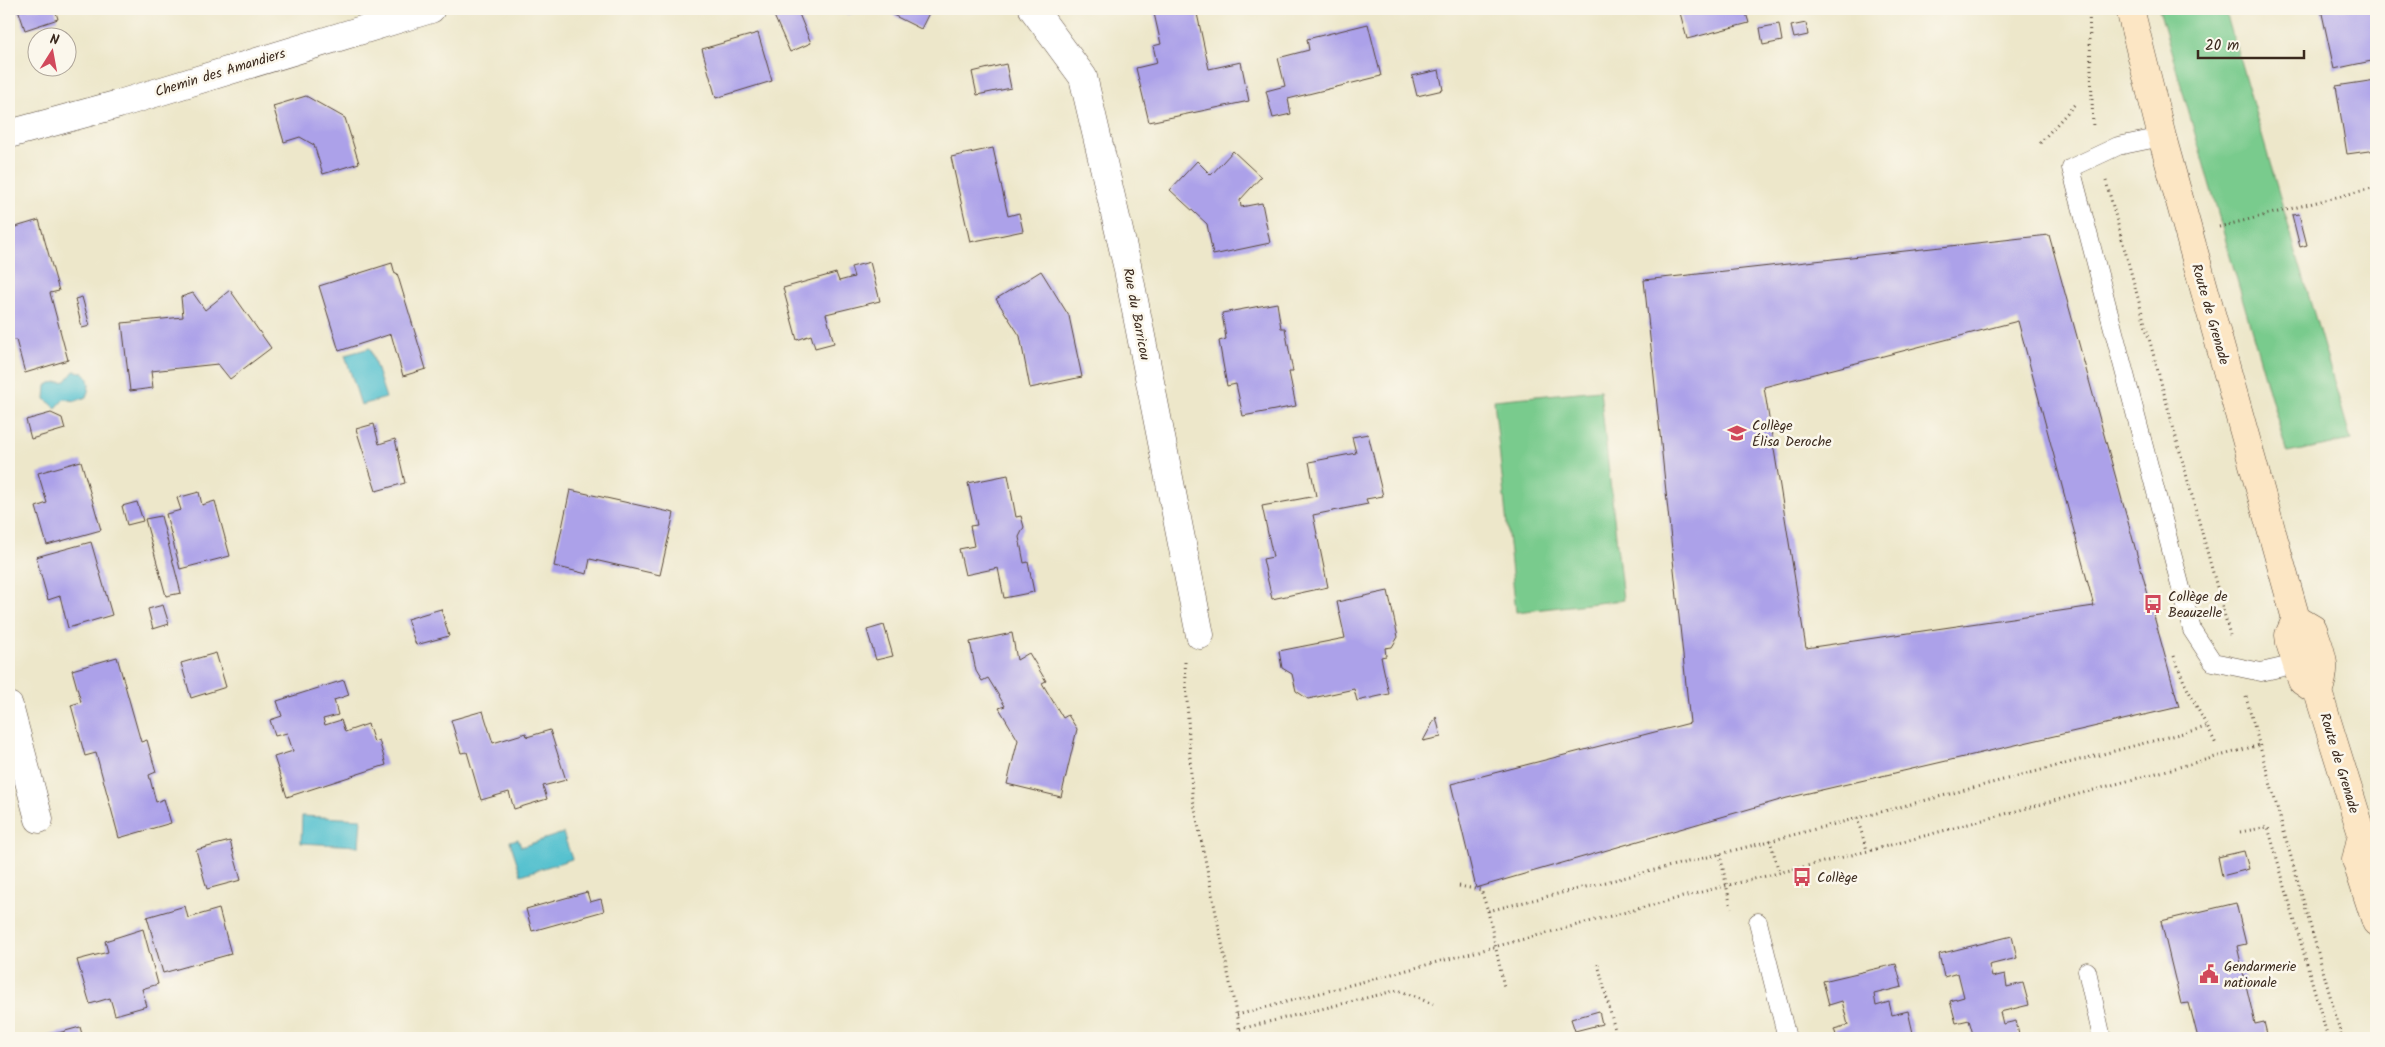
<svg xmlns="http://www.w3.org/2000/svg" width="2385" height="1047" viewBox="0 0 2385 1047" font-family="Kalam,sans-serif">
<style>
.green{fill:#79cb8d;stroke:#5a7a56}
.water{fill:#55c1cf;stroke:#487676}
.building{fill:#aca1e9;fill-rule:evenodd}
.lines{fill:none;stroke-linecap:round;stroke-linejoin:round}
.service-casing{stroke:#564638;stroke-width:19}
.minor-casing{stroke:#564638;stroke-width:29}
.secondary-casing{stroke:#564638;stroke-width:29}
.path{stroke:#564638;stroke-width:3;stroke-dasharray:1 4;stroke-linecap:butt}
.service{stroke:#fff;stroke-width:18}
.minor{stroke:#fff;stroke-width:28}
.secondary{stroke:#fce6c4;stroke-width:28}
.labels{text-anchor:middle;stroke-width:5;stroke-linejoin:round;paint-order:stroke}
.street-label{font-size:14px;fill:#3b2a1e;stroke:#fbf7ec}
.poi-label{font-size:14px;fill:#3b2a1e;stroke:#fbf7ec;text-anchor:start}
</style>
<rect width="100%" height="100%" fill="#fbf7ec"/>
<filter id="ink" filterUnits="userSpaceOnUse"><feTurbulence type="fractalNoise" baseFrequency=".02" numOctaves="2"/><feDisplacementMap in="SourceGraphic" scale="10" xChannelSelector="R" yChannelSelector="G"/><feConvolveMatrix kernelMatrix="1 2 1 2 8 2 1 2 1" color-interpolation-filters="sRGB"/></filter>
<filter id="wash" filterUnits="userSpaceOnUse"><feTurbulence type="fractalNoise" baseFrequency=".0096" numOctaves="4" result="noise"/><feDisplacementMap in="SourceGraphic" scale="20" xChannelSelector="R" yChannelSelector="G"/><feGaussianBlur stdDeviation="1.12" result="paint"/><feColorMatrix in="noise" values="0 0 0 0 0 0 0 0 0 0 0 0 0 0 0 0 0 1.4 0 .05"/><feComposite in="paint" operator="in"/></filter>
<g filter="url(#wash)">
<rect width="100%" height="100%" fill="#ede7ca"/>
<!-- green -->
<path class="green" d="M2159,9H2225L2351,440L2287,453Z
M1600,390L1623,600L1516,612L1494,400Z"/>
<!-- water -->
<path class="water" d="M370,348L386,398L361,405L345,355Z
M74,371L82,372C91,378 90,388 86,397L76,401L64,399L56,408L45,399L46,386L51,383L66,381Z
M302,816L361,819L359,846L301,843Z
M563,833L572,859L521,875L510,841L518,839L521,847Z"/>
<g id="blocks">
<!-- building -->
<path class="building" d="M18,9H55L58,19L25,30Z
M771,9H797L811,43L790,52Z
M845,9H867L847,15Z
M881,9H931L921,29Z
M1153,9H1196L1209,69L1241,62L1249,101L1149,122L1136,68L1157,63L1153,46L1161,44Z
M1679,9H1761V10L1746,13L1749,23L1687,39Z
M2321,9H2376V60L2334,69Z
M1806,23L1808,35L1794,38L1791,26Z
M1368,24L1381,76L1288,99L1291,114L1273,118L1266,91L1285,86L1278,58L1309,50L1307,39Z
M1779,24L1782,41L1763,45L1760,28Z
M758,33L772,81L716,98L702,49Z
M1006,64L1011,88L977,95L972,72Z
M1439,70L1443,90L1417,96L1412,76Z
M2376,80V150L2347,154L2336,86Z
M306,96L345,118L359,163L323,174L314,145L300,137L284,142L273,106Z
M993,148L1008,216L1019,213L1023,231L970,242L951,157Z
M1233,151L1261,177L1240,200L1241,207L1262,203L1270,243L1213,255L1207,224L1170,190L1197,161L1211,175Z
M2299,214L2307,245L2300,247L2292,215Z
M39,220L59,291L50,293L68,360L25,373L16,340L9,341V229Z
M2049,235L2179,707L1787,798L1476,888L1451,784L1690,723L1644,280ZM2018,321L2094,606L1806,648L1764,387Z
M870,262L880,301L826,314L834,343L815,348L811,335L797,340L783,288L836,273L839,281L854,277L851,267Z
M392,263L395,274L397,273L426,369L403,376L391,334L339,351L319,286Z
M1041,271L1069,316L1082,377L1030,388L1020,336L996,299Z
M230,290L271,348L230,379L218,364L151,371L153,388L130,391L122,323L183,317L181,297L193,293L205,310Z
M82,297L90,326L82,328L75,299Z
M1277,303L1281,328H1285L1293,372H1289L1296,406L1243,416L1236,384L1227,386L1219,341L1226,339L1222,313Z
M51,413L62,418L65,429L31,439L26,420Z
M374,424L379,444L395,439L405,483L376,491L356,429Z
M1368,434L1383,496L1366,499L1368,504L1313,515L1328,587L1272,599L1263,559L1273,557L1262,506L1316,496L1309,462L1356,453L1352,437Z
M81,461L101,530L47,545L36,507L47,503L38,473Z
M1008,475L1016,517L1021,516L1024,527L1019,537L1024,563L1028,562L1034,592L1004,598L998,568L965,575L959,549L974,546L970,526L977,525L968,483Z
M570,490L674,513L660,575L590,559L587,574L554,566Z
M199,492L202,505L215,501L230,556L180,569L166,514L181,510L177,498Z
M137,502L143,521L127,525L122,506Z
M161,516L181,593L166,596L145,519Z
M91,542L112,615L68,628L60,596L48,600L36,557Z
M1388,591L1398,637L1392,647L1385,648L1386,656L1381,657L1389,694L1357,701L1354,689L1308,699L1296,691L1292,674L1282,668L1279,651L1345,638L1337,602Z
M163,605L169,624L153,629L148,609Z
M441,609L449,636L416,645L407,619Z
M884,625L893,656L876,660L867,630Z
M1012,633L1017,660L1029,653L1046,681L1042,683L1063,718L1068,715L1077,729L1061,797L1007,784L1018,740L999,708L1005,706L988,678L982,681L976,671L970,642Z
M216,653L226,687L191,698L181,663Z
M117,657L141,742L147,740L156,772L149,775L156,802L164,799L171,823L119,838L96,753L85,756L71,705L81,702L72,670Z
M344,680L349,695L334,700L338,715L323,719L325,725L341,720L345,732L368,724L374,742L379,740L386,765L287,797L274,757L293,751L287,733L275,736L270,720L282,716L277,701Z
M483,711L493,743L526,733L527,737L550,730L566,780L543,786L547,799L514,809L509,792L481,800L467,752L461,753L451,720Z
M1436,717L1441,737L1423,741Z
M230,841L241,880L207,889L196,850Z
M2244,851L2249,869L2222,876L2218,857Z
M587,892L590,902L601,899L604,911L532,931L526,909Z
M2236,903L2246,944L2237,946L2255,1024L2264,1022L2268,1038H2198L2189,1003L2181,1004L2161,921Z
M185,906L188,918L219,909L231,954L163,973L147,917Z
M143,929L158,984L142,989L147,1006L115,1015L110,998L90,1004L77,960L108,952L105,941Z
M2012,936L2017,958L1989,965L1992,977L2005,974L2007,987L2023,983L2029,1005L2000,1012L2003,1024L2016,1021L2019,1035L2006,1038H1974L1969,1020L1956,1023L1950,1001L1964,997L1958,973L1944,977L1939,954Z
M1896,964L1902,987L1874,994L1876,1006L1889,1002L1892,1015L1908,1011L1913,1033L1893,1038H1837L1834,1029L1848,1025L1842,1001L1829,1005L1823,981Z
M1599,1011L1602,1024L1575,1031L1571,1019Z
M80,1027L83,1038H48L47,1036Z"/>
</g>
</g>
<g filter="url(#ink)">
<use href="#blocks" fill-opacity="0" stroke="#564638" stroke-width="1"/>
<g class="lines">
<!-- service casing -->
<g class="service-casing">
<path id="service" d="M2162,137L2118,146L2071,168L2192,630L2213,662L2261,672L2296,664
M1758,922L1787,1038
M2087,971L2102,1038"/>
</g>
<!-- minor casing -->
<g class="minor-casing">
<path id="minor" d="M1033,9L1083,77L1127,265L1200,635
M9,134L119,104L431,9
M9,706L39,819"/>
</g>
<!-- secondary casing -->
<g class="secondary-casing">
<path id="secondary" d="M2130,9L2162,137L2296,619L2289,635L2290,643L2302,681L2318,692L2362,834L2376,846
M2296,619L2313,629C2322,655 2328,666 2318,692
M2362,834L2356,860L2376,922"/>
</g>
<!-- path -->
<path class="path" d="M2089,9L2093,129
M2040,143L2076,103
M2106,181L2230,635
M2219,227L2376,187
M2174,656L2184,682L2217,746
M1185,662L1192,794L1241,1038
M2246,697L2342,1038
M1857,818L1867,850
M2240,832L2268,827L2328,1038
M1770,840L1779,872
M1720,854L1731,908
M1459,886L1481,890L1488,911L1720,854L2206,727
M1488,911L1504,987
M1598,964L1617,1038
M1237,1015L1713,889L1876,849L2260,745
M1240,1029L1398,990L1433,1004"/>
<!-- service -->
<use href="#service" class="service"/>
<!-- minor -->
<use href="#minor" class="minor"/>
<!-- secondary -->
<use href="#secondary" class="secondary"/>
</g>
</g>
<!-- icons -->
<defs>
<g id="school-bare" transform="scale(1.5)"><path d="M0-5L7-2L0 1L-7-2ZM-4 1L0 2.5L4 1V4Q0 6-4 4Z" fill="#d1495b" stroke="#fbf7ec" stroke-width="2.5" paint-order="stroke"/></g>
<g id="bus-bare" transform="scale(1.5)"><path d="M-5-6H5V4H4V6H2V4H-2V6H-4V4H-5ZM-3.5-4V0h7V-4ZM-3.5 1.2v1.5H-2V1.2ZM2 1.2v1.5H3.5V1.2Z" fill="#d1495b" stroke="#fbf7ec" stroke-width="2.5" paint-order="stroke"/></g>
<g id="civic-bare" transform="scale(1.5)"><path d="M-.6-6.5H3V-4.5H.6V-3L4-1V1h2V6H-6V1h2V-1L-.6-3ZM-1.2 2.5V6h2.4V2.5Z" fill="#d1495b" stroke="#fbf7ec" stroke-width="2.5" paint-order="stroke"/></g>
</defs>
<g fill-rule="evenodd">
<use href="#school-bare" x="1737" y="433"/>
<use href="#bus-bare" x="2153" y="604"/>
<use href="#bus-bare" x="1802" y="877"/>
<use href="#civic-bare" x="2209" y="974"/>
</g>
<g class="labels">
<!-- street labels -->
<g class="street-label">
<text transform="translate(220 72) rotate(-17)" y="5">Chemin des Amandiers</text>
<text transform="translate(1137 314) rotate(79)" y="5">Rue du Barricou</text>
<text transform="translate(2211 314) rotate(74)" y="5">Route de Grenade</text>
<text transform="translate(2340 763) rotate(73)" y="5">Route de Grenade</text>
</g>
<!-- poi labels -->
<g class="poi-label">
<text x="1752" y="430">Collège<tspan x="1752" dy="16">Élisa Deroche</tspan></text>
<text x="2168" y="601">Collège de<tspan x="2168" dy="16">Beauzelle</tspan></text>
<text x="1817" y="882">Collège</text>
<text x="2224" y="971">Gendarmerie<tspan x="2224" dy="16">nationale</tspan></text>
</g>
</g>
<!-- margin -->
<rect width="2385" height="1047" fill="none" stroke="#fbf7ec" stroke-width="30"/>
<!-- north arrow -->
<g transform="translate(52 52) rotate(11)"><circle r="24" fill="#fbf7ec" stroke="#aea59a"/>
<path d="M0-4L9 19L0 12L-9 19Z" fill="#d1495b"/>
<text y="-8" font-size="14" font-weight="bold" text-anchor="middle" fill="#3b2a1e">N</text>
</g>
<!-- scale -->
<path d="M2198 50v8h106v-8" fill="none" stroke="#3b2a1e" stroke-width="2.5"/>
<text x="2205" y="50" font-size="15" fill="#3b2a1e" stroke="#fbf7ec" stroke-width="4" paint-order="stroke">20 m</text>
</svg>
